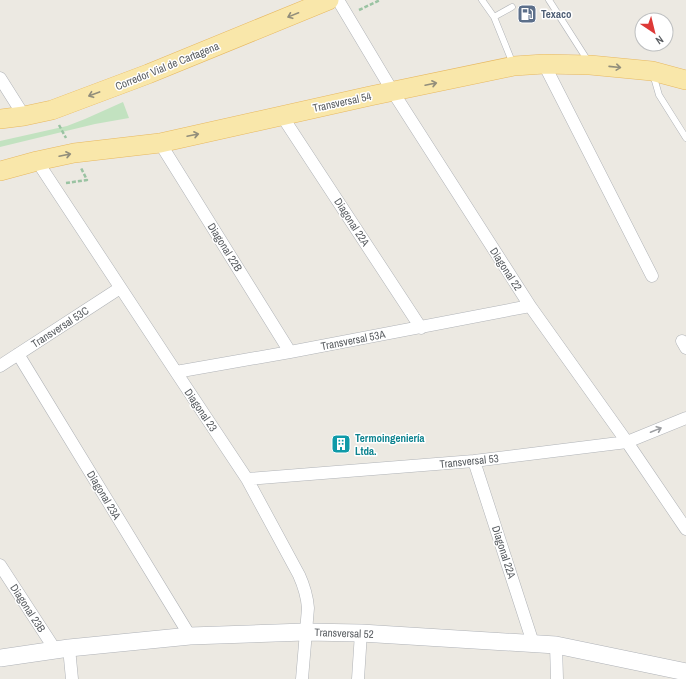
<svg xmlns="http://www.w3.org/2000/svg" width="686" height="679" viewBox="0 0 686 679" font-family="'Archivo Narrow',sans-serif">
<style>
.green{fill:#c2e2c0}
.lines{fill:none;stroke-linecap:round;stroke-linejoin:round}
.lane-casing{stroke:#b0b3b7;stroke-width:7}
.street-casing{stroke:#b0b3b7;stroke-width:13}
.secondary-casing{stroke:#afb2b7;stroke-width:18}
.primary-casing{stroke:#e7b860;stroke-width:20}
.path{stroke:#9ac3a2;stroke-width:2.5;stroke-dasharray:4 2;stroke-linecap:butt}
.lane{stroke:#fff;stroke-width:6}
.street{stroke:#fff;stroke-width:12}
.secondary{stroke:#fff;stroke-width:17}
.primary{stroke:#f9e7aa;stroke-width:19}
.oneway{stroke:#928e7b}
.oneway2{stroke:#9c9ea1}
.labels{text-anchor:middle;stroke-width:3;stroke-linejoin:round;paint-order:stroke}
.service-label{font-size:11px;font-weight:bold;fill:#4e5e75;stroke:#fff;text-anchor:start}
.street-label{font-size:11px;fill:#5a5e62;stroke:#fff}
.culture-label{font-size:11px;font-weight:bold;fill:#0d838f;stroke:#fff;text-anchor:start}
</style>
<rect width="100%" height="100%" fill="#ece9e2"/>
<!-- green -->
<path class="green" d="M123,102L129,118L95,124L0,147V141L67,126L85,119Z"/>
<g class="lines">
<!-- lane casing -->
<g class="lane-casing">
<path id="lane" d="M482,0L494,17L512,7
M549,0L588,61
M494,17L513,64
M653,74L659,95L686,138"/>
</g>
<!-- street casing -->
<g class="street-casing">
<path id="street" d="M338,0L393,92L530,306L627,442L686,529
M544,64L652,276
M0,78L24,116
M282,116L421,328
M160,143L290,352
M37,161L176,372L247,479L299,575C304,586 307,595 308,608L302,679
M682,341L686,348
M18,354L190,636
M0,366L120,288
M176,372L290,352L530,306
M474,461L533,643
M247,479L474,461L627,442L686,418
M0,565L56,651
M556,645L557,679
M69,648L72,679
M358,679L361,633"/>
</g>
<!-- secondary casing -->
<g class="secondary-casing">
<path id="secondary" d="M0,658L69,648L190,636L305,632L361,633L556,645L686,672"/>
</g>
<!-- primary casing -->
<g class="primary-casing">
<path id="primary" d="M0,119L24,116L52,110L148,74L329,0
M0,171L37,161L74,153L160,143L370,96L514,66L544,64L590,65L652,71L686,80"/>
</g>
<!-- path -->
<path class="path" d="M359,10L380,0
M59,125L66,138
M66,183L87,180L81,168"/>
<!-- lane -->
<use href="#lane" class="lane"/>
<!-- street -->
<use href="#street" class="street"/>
<!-- secondary -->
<use href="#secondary" class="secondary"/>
<!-- primary -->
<use href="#primary" class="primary"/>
</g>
<!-- one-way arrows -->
<defs><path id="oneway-shaft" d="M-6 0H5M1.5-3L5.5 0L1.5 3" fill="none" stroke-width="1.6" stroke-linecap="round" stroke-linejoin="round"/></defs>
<g class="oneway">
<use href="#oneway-shaft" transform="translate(293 15) rotate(158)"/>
<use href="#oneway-shaft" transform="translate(615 67) rotate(6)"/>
<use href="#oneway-shaft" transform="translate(431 84) rotate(-12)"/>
<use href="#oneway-shaft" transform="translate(94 94) rotate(160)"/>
<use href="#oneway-shaft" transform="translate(193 135) rotate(-12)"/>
<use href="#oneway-shaft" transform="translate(65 155) rotate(-12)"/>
</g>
<use class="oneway2" href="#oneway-shaft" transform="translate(656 430) rotate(-22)"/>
<!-- icons -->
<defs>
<g id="fuel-square" transform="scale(1)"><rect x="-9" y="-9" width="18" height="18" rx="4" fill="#5c6f8a" stroke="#fff"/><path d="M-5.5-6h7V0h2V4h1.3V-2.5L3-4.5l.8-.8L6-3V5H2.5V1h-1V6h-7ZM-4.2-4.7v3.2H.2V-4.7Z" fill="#fff"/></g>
<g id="building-square" transform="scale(1)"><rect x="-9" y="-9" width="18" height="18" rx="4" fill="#0f9aa8" stroke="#fff"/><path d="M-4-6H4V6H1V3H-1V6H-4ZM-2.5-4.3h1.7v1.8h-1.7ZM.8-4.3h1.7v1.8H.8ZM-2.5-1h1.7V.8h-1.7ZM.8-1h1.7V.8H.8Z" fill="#fff"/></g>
</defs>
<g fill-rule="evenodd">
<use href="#fuel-square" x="527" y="14"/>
<use href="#building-square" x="341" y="444"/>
</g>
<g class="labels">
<!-- service labels -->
<g class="service-label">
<text x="541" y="18">Texaco</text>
</g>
<!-- street labels -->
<g class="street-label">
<text transform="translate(167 66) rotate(-22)" y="4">Corredor Vial de Cartagena</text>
<text transform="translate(342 102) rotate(-12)" y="4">Transversal 54</text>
<text transform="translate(352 222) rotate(57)" y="4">Diagonal 22A</text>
<text transform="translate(225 247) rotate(58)" y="4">Diagonal 22B</text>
<text transform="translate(506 269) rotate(57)" y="4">Diagonal 22</text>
<text transform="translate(60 327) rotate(-33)" y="4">Transversal 53C</text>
<text transform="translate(353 340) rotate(-11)" y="4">Transversal 53A</text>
<text transform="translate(201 410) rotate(56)" y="4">Diagonal 23</text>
<text transform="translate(469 461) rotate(-6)" y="4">Transversal 53</text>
<text transform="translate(104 495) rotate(59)" y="4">Diagonal 23A</text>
<text transform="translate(504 552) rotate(72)" y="4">Diagonal 22A</text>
<text transform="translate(28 608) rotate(57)" y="4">Diagonal 23B</text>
<text transform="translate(344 633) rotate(2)" y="4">Transversal 52</text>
</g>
<!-- culture labels -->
<g class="culture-label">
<text x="355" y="442">Termoingeniería<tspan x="355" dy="13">Ltda.</tspan></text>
</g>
</g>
<!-- north arrow -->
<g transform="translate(654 32) rotate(145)"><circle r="19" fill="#ffffff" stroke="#bdbfc0"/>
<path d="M0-3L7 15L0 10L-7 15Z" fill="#dd3937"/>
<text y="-6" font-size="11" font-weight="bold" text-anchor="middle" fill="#5a5e62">N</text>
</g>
</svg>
